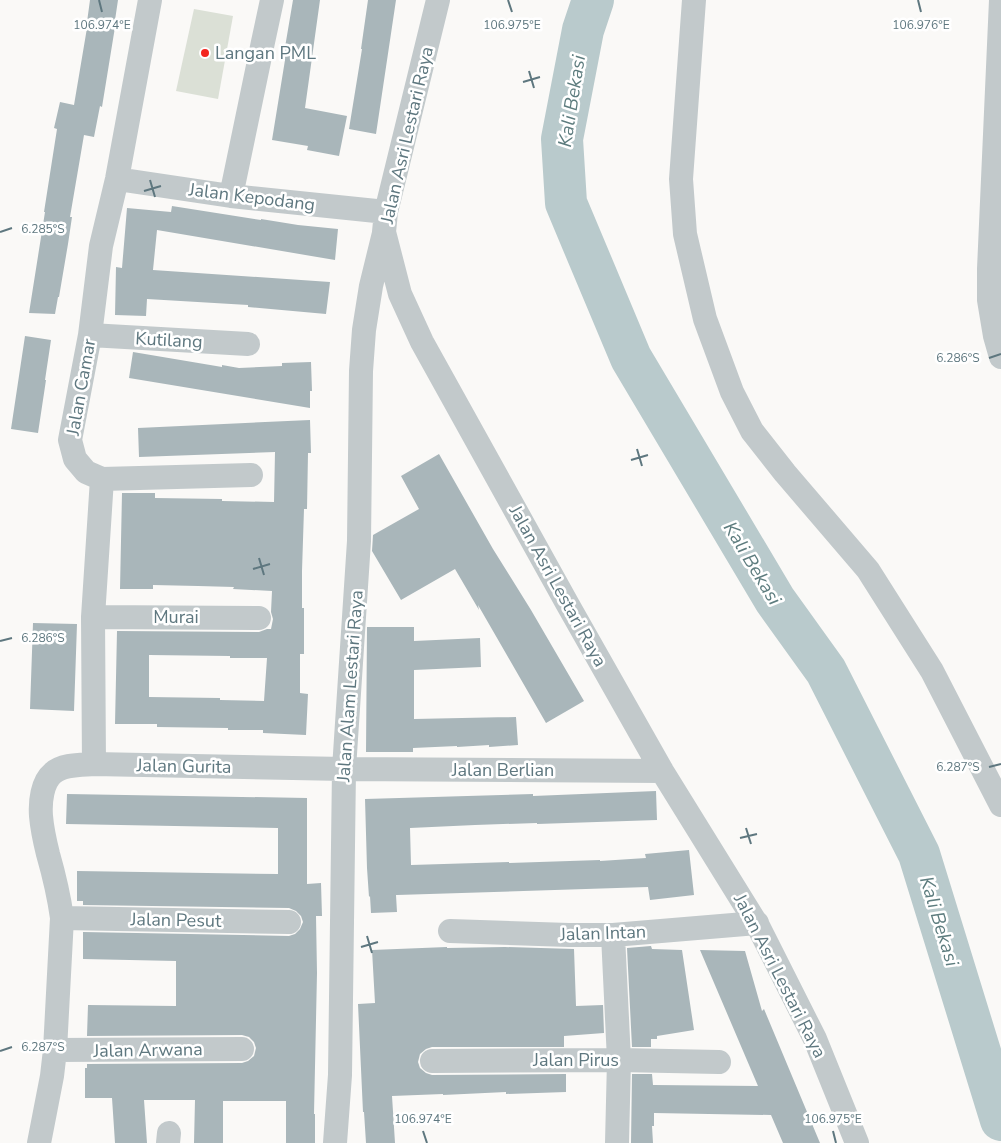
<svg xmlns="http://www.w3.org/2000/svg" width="1001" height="1143" viewBox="0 0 1001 1143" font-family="'Nunito Sans',sans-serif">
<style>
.green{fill:#dbe0d6}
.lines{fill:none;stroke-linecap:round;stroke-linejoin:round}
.river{stroke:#b9cacc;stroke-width:42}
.building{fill:#a9b6ba;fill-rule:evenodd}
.street{stroke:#c2c9cb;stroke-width:24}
.ticks{fill:none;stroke:#5e777f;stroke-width:2}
.poi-dot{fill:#f3251e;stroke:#fff;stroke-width:2}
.labels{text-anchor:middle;stroke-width:5;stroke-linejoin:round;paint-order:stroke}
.poi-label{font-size:18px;fill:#5e777f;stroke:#fff;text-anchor:start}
.street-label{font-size:18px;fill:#5e777f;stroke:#fff}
.water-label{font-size:19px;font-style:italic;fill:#5d7c7e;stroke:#fff}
.ticks-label{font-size:12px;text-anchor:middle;fill:#5e777f;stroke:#fff;stroke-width:5;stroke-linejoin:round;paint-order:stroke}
</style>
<rect width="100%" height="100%" fill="#faf9f7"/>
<!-- green -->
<path class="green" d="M194,9L233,16L218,99L176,91Z"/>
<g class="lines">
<!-- river -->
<path class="river" d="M593,0L583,30L562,139L566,203L631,358L775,600L826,671L919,854L1001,1120"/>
</g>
<!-- building -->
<path class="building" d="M90,0H118L114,27H115L102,107L100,106L94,137L84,135L70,217H72L68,244L59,297H58L55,314L29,313L45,212H44L57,129L54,128L60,102L74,105L88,22H87Z
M293,0H320L305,108L347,116L339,156L307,150L308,146L272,140L285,60L283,59Z
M368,0H396L376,134L349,129L362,49H361Z
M172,206L261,220V219L298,225L338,229L335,260L157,230L153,270L330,282L326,314L248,307V305L147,299L146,316L115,315L116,267L122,268L127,208L171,212Z
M25,336L51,340L45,380H46L38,433L11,429Z
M133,352L222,367V365L239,368L282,366V363L311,362L312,391H310V408L129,378Z
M310,420L311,453H308L307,509H304L302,571V608H304V654H300V693L308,694L306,735L263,733V730H228V728L157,727V724H115L117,631L259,632L267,629H271L273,619L271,612L272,591L233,589L234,587L198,586L153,585V589H120L122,493H155V498L222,499V501L274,502L275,452L139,457L138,428ZM149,655L230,656V658H267L264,701L220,700V698L149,697Z
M439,454L493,549L531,610L584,701L546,723L478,605L479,610L455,569L401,600L372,551L373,535L419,509L401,476Z
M33,623L77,624L74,711L30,709Z
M367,627H414V641L480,638L481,667L414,670V719L516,717L518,745L489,747V745L457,747V746L413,748V752H366Z
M656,791L657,820L537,824V823L475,825L410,828L411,865L509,862V863L600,860V861L646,858L645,854L689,850L694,895L650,900L648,887L397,895H396L397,912L371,913L370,896L369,897L367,868L365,799L533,794V796Z
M67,794L307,798V884L321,883L322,916H316L317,973L314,1114H315V1143H286V1101H223V1143H194L195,1100H144L147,1143H115L112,1098H85V1068H87V1064L242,1063L248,1061L254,1056L256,1048L254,1042L249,1037L242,1035L87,1036L88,1005L176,1006V961L83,959V932L289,936L295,934L300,929L303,922L301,916L296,911L289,908L83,905V901H77V871L278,874V828L66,824Z
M651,946L652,949L682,950L694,1030L657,1036V1039H651V1047H632L627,948Z
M447,947V948L505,947L574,949L576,1006L603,1005L604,1033L564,1036V1047H432L426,1049L420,1054L418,1062L420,1068L426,1073L432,1075L566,1074V1092L506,1094V1092L443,1095V1094L392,1096L395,1143H366L364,1112H363L358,1004L375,1003L372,950Z
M700,950L745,951L762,1011L764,1009L820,1143H783L771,1115L654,1113V1126H652L653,1143H631L632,1074H652L653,1085L758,1086Z"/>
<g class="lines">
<!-- street -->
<path class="street" d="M438,0L386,212L384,232L400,294L422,342L568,605L662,771L758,926L815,1039L857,1143
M694,0L681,179L685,234L705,319L732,392L752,431L785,473L868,570L932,671L1001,805
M1001,0L989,269V300L995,336L1001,357
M117,179L231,196L386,212
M231,196L263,42L272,0
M90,335L248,344
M102,479L251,475
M93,617L259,618
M94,764L93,617L102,479L86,472L75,459L70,440L90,335L101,246L117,179L150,0
M62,918L289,922
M450,931L569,935H613L757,923
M613,935L619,1060L617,1143
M55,1050L242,1049
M432,1061L619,1060L719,1062
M39,1143L52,1076L55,1050L62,918C59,896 54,875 48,854C45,842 42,828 41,816C40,802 42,782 53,773C63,764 81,765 94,764L344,769L662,771
M168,1143L169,1133
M335,1143L340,1075L344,769L359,541L361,371L364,330L371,286L384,233"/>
</g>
<!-- ticks -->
<path class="ticks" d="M99,0L102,12M508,0L512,12M918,0L921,12M529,71L534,88M523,82L540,77M150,180L155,197M144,191L161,186M0,232L12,228M989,358L1001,354M637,449L642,466M631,460L648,455M259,558L264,575M253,569L270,564M0,641L12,638M989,767L1001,764M746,828L751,844M740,838L757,834M367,936L372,953M361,947L378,942M0,1051L12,1047M423,1131L427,1143M833,1131L836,1143"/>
<!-- markers -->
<circle class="poi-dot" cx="205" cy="53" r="5"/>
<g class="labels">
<!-- poi labels -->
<g class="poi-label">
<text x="215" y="59">Langan PML</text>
</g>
<!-- street labels -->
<g class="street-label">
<text transform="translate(407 135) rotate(-77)" y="6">Jalan Asri Lestari Raya</text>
<text transform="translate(252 197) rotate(7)" y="6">Jalan Kepodang</text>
<text transform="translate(169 340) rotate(3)" y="6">Kutilang</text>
<text transform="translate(81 387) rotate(-80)" y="6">Jalan Camar</text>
<text transform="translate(558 586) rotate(61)" y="6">Jalan Asri Lestari Raya</text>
<text x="176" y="623">Murai</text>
<text transform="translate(350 686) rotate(-86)" y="6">Jalan Alam Lestari Raya</text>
<text transform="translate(184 766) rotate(1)" y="6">Jalan Gurita</text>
<text x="503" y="776">Jalan Berlian</text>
<text transform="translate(176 920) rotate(1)" y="6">Jalan Pesut</text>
<text transform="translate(603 933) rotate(-2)" y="6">Jalan Intan</text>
<text transform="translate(780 976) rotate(63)" y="6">Jalan Asri Lestari Raya</text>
<text transform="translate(148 1050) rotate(-1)" y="6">Jalan Arwana</text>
<text x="576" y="1066">Jalan Pirus</text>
</g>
<!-- water labels -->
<g class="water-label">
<text transform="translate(571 101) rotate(-81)" y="7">Kali Bekasi</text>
<text transform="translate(753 563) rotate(59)" y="7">Kali Bekasi</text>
<text transform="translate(940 921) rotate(73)" y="7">Kali Bekasi</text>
</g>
</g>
<g class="ticks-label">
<text x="102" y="29">106.974°E</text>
<text x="512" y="29">106.975°E</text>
<text x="921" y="29">106.976°E</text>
<text x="43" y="233">6.285°S</text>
<text x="958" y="362">6.286°S</text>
<text x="43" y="642">6.286°S</text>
<text x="958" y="771">6.287°S</text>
<text x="43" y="1051">6.287°S</text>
<text x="423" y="1123">106.974°E</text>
<text x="833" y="1123">106.975°E</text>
</g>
</svg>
